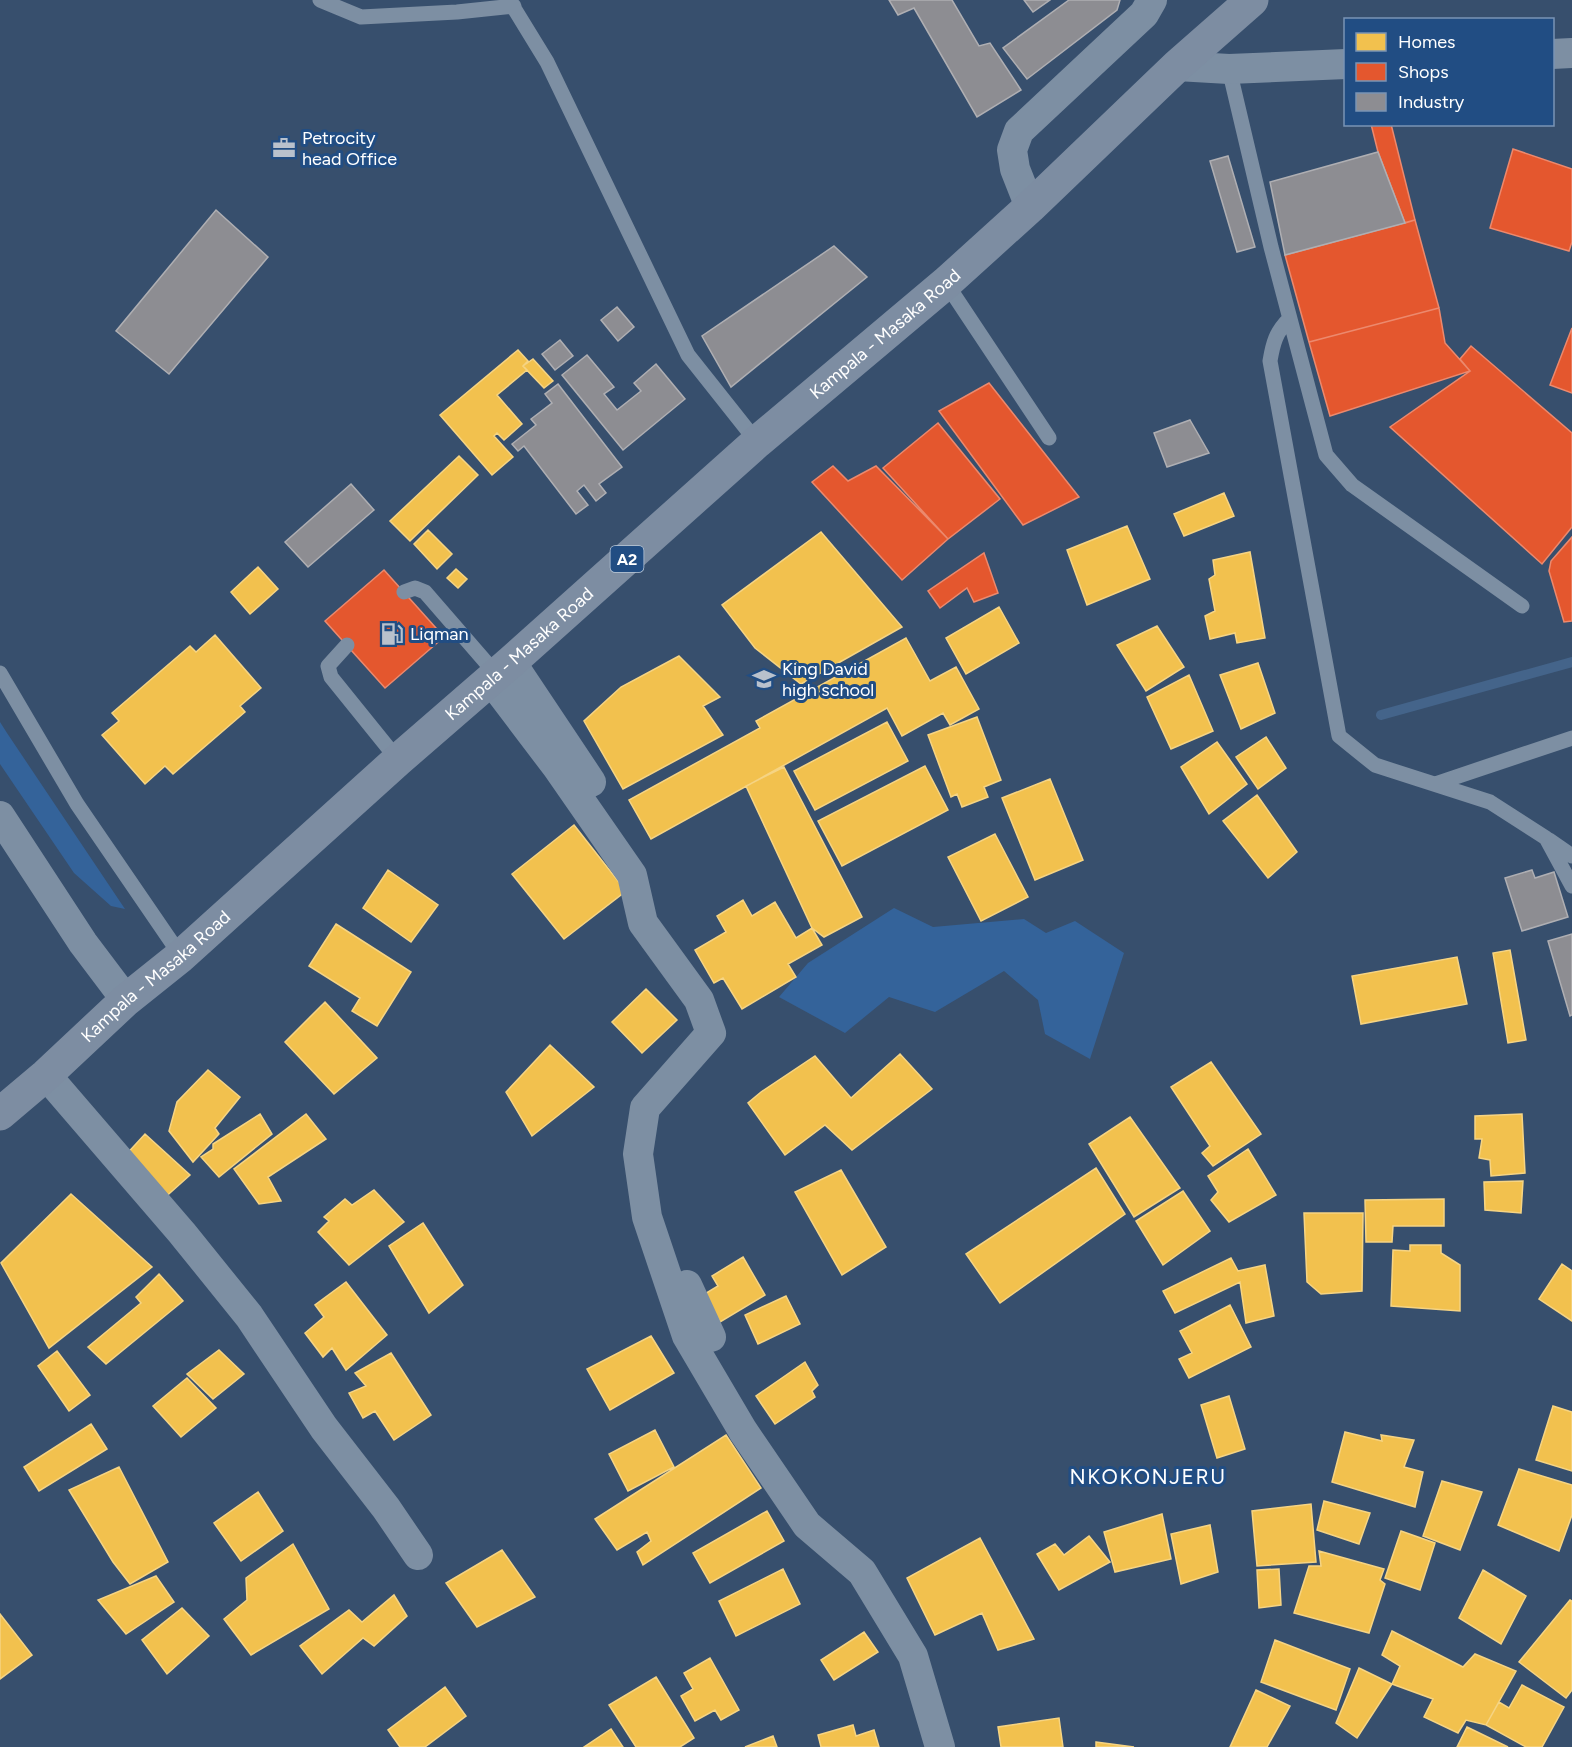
<svg xmlns="http://www.w3.org/2000/svg" width="1572" height="1747" viewBox="0 0 1572 1747" font-family="Figtree,sans-serif">
<style>
.green{fill:#34639a}
.homes{fill:#f2c14e;stroke:#f6d483;stroke-width:1.5}
.shops{fill:#e4572e;stroke:#ec896d;stroke-width:1.5}
.industry{fill:#8d8d92;stroke:#afafb3;stroke-width:1.5}
.lines{fill:none;stroke-linecap:round;stroke-linejoin:round}
.stream{stroke:#44648a;stroke-width:10}
.service{stroke:#7d8fa3;stroke-width:15}
.minor{stroke:#7d8fa3;stroke-width:30}
.trunk{stroke:#7d8da2;stroke-width:33}
.labels{text-anchor:middle;stroke-width:6;stroke-linejoin:round;paint-order:stroke}
.shield{fill:#214d83;stroke:#bccada;stroke-width:1.5}
.shield-label{font-size:16px;font-weight:bold;fill:#fff}
.poi-label{font-size:18px;fill:#fff;stroke:#214d83;text-anchor:start}
.street-label{font-size:18px;fill:#fff;stroke:#214d83}
.quarter-label{font-size:21px;letter-spacing:1.5px;fill:#fff;stroke:#214d83}
</style>
<rect width="100%" height="100%" fill="#374f6d"/>
<!-- green -->
<path class="green" d="M0,722L7,733L125,909L111,906L74,873L0,764Z
M894,908L933,927L1024,919L1046,933L1075,921L1124,953L1090,1059L1045,1034L1038,1000L1004,971L935,1012L889,997L845,1033L779,997L808,963Z"/>
<!-- homes -->
<path class="homes" d="M518,350L528,361L523,366L527,370L497,395L522,424L504,440L497,433L494,436L513,457L492,475L440,415Z
M533,359L553,381L544,388L523,366Z
M459,456L478,475L410,541L390,521Z
M1224,493L1234,516L1184,536L1174,514Z
M1127,526L1150,579L1087,605L1067,550Z
M428,530L452,554L437,569L414,544Z
M821,532L902,627L801,684L755,648L722,605Z
M1250,552L1265,638L1237,643L1235,633L1210,639L1205,616L1215,611L1209,579L1215,575L1213,560Z
M258,567L278,589L250,614L231,592Z
M456,569L467,579L458,588L447,578Z
M999,607L1019,643L966,674L946,638Z
M1157,626L1184,667L1146,691L1117,645Z
M215,635L261,688L240,706L245,712L173,774L165,766L145,784L102,735L119,721L112,713L190,646L196,652Z
M906,638L930,681L956,667L979,709L950,725L943,713L902,736L887,708L651,839L629,800L760,728L756,721Z
M679,656L720,697L703,706L723,735L623,789L584,721L621,687Z
M1258,663L1275,713L1241,729L1220,675Z
M1189,675L1213,731L1171,749L1147,697Z
M977,717L1001,780L984,787L988,797L962,807L957,794L951,797L928,735Z
M887,722L908,761L815,810L794,771Z
M1266,737L1286,768L1258,789L1236,757Z
M1217,742L1247,784L1209,814L1181,767Z
M925,766L948,810L842,866L818,821Z
M784,767L862,917L824,937L812,928L746,786Z
M1050,779L1083,860L1035,880L1002,798Z
M1257,795L1297,852L1268,878L1223,821Z
M574,825L626,891L564,939L512,874Z
M995,834L1028,897L981,921L948,857Z
M388,870L438,905L411,942L363,908Z
M743,900L752,916L775,902L796,938L812,928L822,945L788,964L796,977L742,1009L723,978L714,983L695,950L726,932L717,916Z
M336,924L411,972L377,1026L352,1011L360,998L309,966Z
M1510,950L1526,1040L1508,1043L1493,953Z
M1457,957L1467,1004L1361,1024L1352,976Z
M646,989L677,1020L642,1053L612,1022Z
M325,1002L377,1058L334,1094L285,1042Z
M550,1045L594,1087L532,1136L506,1092Z
M900,1054L932,1089L852,1150L825,1125L785,1155L748,1103L761,1092L815,1056L851,1098Z
M1211,1062L1261,1134L1213,1166L1202,1153L1210,1146L1171,1087Z
M208,1070L240,1097L215,1128L219,1134L193,1162L169,1131L177,1102Z
M260,1114L272,1134L219,1177L201,1157L213,1149V1144Z
M306,1114L326,1139L268,1177L281,1201L259,1204L234,1169Z
M1522,1114L1525,1173L1491,1176L1490,1160L1479,1158L1482,1139H1475V1116Z
M1130,1117L1180,1188L1134,1217L1089,1144Z
M145,1134L190,1175L161,1201L123,1158Z
M1248,1149L1276,1195L1229,1222L1211,1200L1218,1192L1208,1176Z
M1096,1168L1125,1214L1000,1303L966,1254Z
M841,1170L886,1247L842,1275L795,1192Z
M1523,1181L1521,1213L1485,1210L1484,1182Z
M374,1190L404,1222L349,1265L318,1232L329,1221L324,1217L345,1199L352,1205Z
M1183,1191L1210,1231L1163,1265L1136,1221Z
M71,1194L152,1267L49,1348L1,1263Z
M1444,1199V1226H1393L1392,1242H1366L1365,1200Z
M1304,1213H1363L1362,1291L1321,1294L1307,1282Z
M423,1223L463,1285L429,1313L389,1246Z
M1410,1245H1441V1253L1460,1265V1311L1391,1306L1393,1250L1410,1251Z
M743,1257L765,1295L720,1322L703,1295L718,1286L712,1276Z
M1231,1258L1238,1271L1265,1265L1274,1316L1246,1323L1240,1282L1175,1313L1163,1291Z
M1562,1264L1572,1271V1321L1539,1299Z
M159,1274L183,1301L106,1364L88,1347L141,1303L136,1297Z
M346,1282L387,1335L346,1370L332,1348L323,1357L305,1333L324,1317L315,1305Z
M786,1296L800,1324L758,1344L745,1315Z
M1230,1305L1251,1347L1189,1378L1179,1359L1192,1353L1180,1331Z
M651,1336L674,1373L610,1410L587,1369Z
M219,1350L244,1374L213,1399L187,1374Z
M57,1351L90,1395L69,1411L38,1366Z
M391,1353L431,1415L394,1440L375,1411L363,1418L349,1393L366,1386L355,1373Z
M805,1362L818,1385L812,1391L815,1397L775,1424L756,1396Z
M187,1378L216,1408L181,1437L153,1406Z
M1229,1396L1245,1449L1217,1458L1201,1405Z
M1553,1406L1572,1412V1471L1536,1460Z
M91,1424L107,1449L39,1491L24,1467Z
M655,1430L674,1467L628,1491L609,1454Z
M1345,1432L1382,1441L1381,1435L1414,1440L1404,1467L1423,1472L1415,1507L1332,1482Z
M726,1435L761,1488L643,1565L637,1552L651,1541L647,1532L617,1550L595,1519Z
M119,1467L168,1562L130,1584L113,1562L69,1490Z
M1519,1469L1572,1485V1515L1559,1551L1498,1525Z
M1442,1481L1482,1492L1460,1550L1423,1536Z
M258,1492L283,1531L241,1561L214,1523Z
M1324,1501L1370,1513L1359,1544L1317,1530Z
M1311,1504L1316,1562L1257,1566L1252,1511Z
M767,1511L784,1541L710,1583L693,1553Z
M1162,1514L1171,1559L1115,1572L1104,1532Z
M1210,1525L1218,1572L1181,1584L1171,1534Z
M1401,1531L1435,1543L1420,1590L1385,1578Z
M1089,1536L1110,1562L1059,1590L1037,1554L1055,1544L1064,1555Z
M980,1538L1034,1639L998,1650L982,1613L935,1635L907,1578Z
M293,1544L329,1609L251,1655L224,1619L247,1600L246,1578Z
M502,1550L535,1597L477,1627L446,1583Z
M1319,1551L1384,1569L1380,1580L1385,1584L1369,1633L1294,1613L1309,1566H1321Z
M783,1569L800,1604L736,1636L719,1601Z
M1279,1569L1281,1605L1259,1608L1257,1570Z
M1483,1570L1526,1596L1501,1644L1459,1618Z
M156,1576L174,1602L126,1634L98,1600Z
M394,1595L407,1616L374,1646L363,1638L322,1674L300,1646L349,1610L362,1622Z
M1570,1600L1572,1601V1690L1566,1698L1519,1662Z
M182,1608L209,1636L167,1674L142,1640Z
M0,1614L32,1655L0,1679Z
M1392,1631L1463,1667L1475,1654L1516,1671L1486,1725L1466,1720L1458,1733L1424,1717L1433,1699L1392,1684L1400,1666L1382,1655Z
M864,1632L878,1652L834,1680L821,1660Z
M1275,1640L1350,1669L1336,1710L1261,1682Z
M710,1658L739,1710L721,1720L715,1710L695,1721L681,1696L693,1689L684,1673Z
M1359,1668L1392,1684L1357,1738L1336,1723Z
M656,1677L694,1738L680,1747H636L609,1705Z
M1522,1685L1564,1707L1542,1747H1526L1486,1725L1499,1702L1509,1708Z
M445,1687L466,1716L425,1747H400L388,1730Z
M1256,1690L1290,1706L1267,1747H1230Z
M1059,1718L1063,1747H1001L998,1727Z
M853,1725L856,1736L874,1730L879,1747H821L818,1735Z
M1467,1727L1508,1747H1457Z
M611,1729L623,1747H584Z
M773,1736L777,1747H745Z
M1096,1742L1134,1747H1096Z"/>
<!-- shops -->
<path class="shops" d="M1371,124H1391L1415,220L1405,223L1378,152Z
M1513,149L1572,169V242L1569,251L1490,228Z
M1415,220L1439,308L1309,342L1285,255Z
M1439,308L1445,343L1470,371L1330,416L1309,342Z
M1572,328V393L1550,385Z
M1471,346L1572,433V527L1542,564L1390,427L1470,371L1460,359Z
M989,383L1079,497L1023,525L939,411Z
M938,423L1000,499L948,539L883,468Z
M833,466L848,481L876,466L948,539L902,580L812,482Z
M1572,537V621L1564,622L1549,571L1551,561Z
M984,553L998,593L974,602L967,588L940,608L928,591Z
M384,570L444,637L385,688L325,621Z"/>
<!-- industry -->
<path class="industry" d="M889,0H952L979,46L990,43L1021,90L977,117L914,8L898,15Z
M1024,0H1050L1033,12Z
M1069,0H1120L1117,10L1027,79L1003,48Z
M1378,152L1405,223L1285,255L1270,182Z
M1228,156L1255,247L1237,252L1210,161Z
M216,210L268,257L169,374L116,331Z
M834,246L867,277L731,387L702,336Z
M617,307L634,327L618,341L601,320Z
M560,340L573,356L555,370L542,354Z
M587,355L614,387L604,394L617,410L641,391L634,383L656,364L685,399L623,450L562,375Z
M558,384L622,467L599,484L606,493L596,501L584,485L577,491L588,505L576,514L524,446L518,451L512,444L536,425L531,419L552,403L545,394Z
M1190,420L1209,453L1167,467L1154,433Z
M351,484L374,510L308,567L285,542Z
M1532,870L1535,878L1554,872L1568,917L1522,931L1505,878Z
M1572,934V1015L1570,1016L1548,941Z"/>
<g class="lines">
<!-- stream -->
<path class="stream" d="M1381,715L1572,662"/>
<!-- service -->
<path class="service" d="M320,0L361,17L457,12L514,6
M509,0L547,62L688,355L757,442
M1229,69L1271,247L1326,455L1352,485L1522,606
M946,283L1049,438
M1289,319C1276,332 1273,343 1270,361L1339,736L1375,765L1490,802L1546,838L1572,886
M404,592L415,588L425,592L497,675
M347,645L328,666L331,677L398,760
M0,673L77,804L181,956
M1435,784L1572,738
M1549,840L1572,856"/>
<!-- minor -->
<path class="minor" d="M1552,54L1572,53
M1177,66L1229,69L1346,64
M1030,207L1015,169L1012,150L1019,131L1144,14L1152,0
M511,662L591,782
M491,680L557,767L632,875L643,923L699,1000L711,1033L645,1108L638,1154L647,1217L687,1336L743,1431L807,1525L862,1572L913,1656L940,1747
M0,816L83,943L126,1000
M46,1075L182,1233L249,1316L324,1428L386,1508L418,1555
M687,1285L711,1337"/>
<!-- trunk -->
<path class="trunk" id="s1" d="M0,1114L46,1075L126,1000L181,956L398,760L511,662L757,442L946,283L1030,207L1177,66L1252,0"/>
</g>
<!-- icons -->
<defs>
<g id="office-bare" transform="scale(1.8)"><path d="M-6-3h4V-5.5h4V-3h4V5H-6ZM-1-4.5V-3h2v-1.5ZM-6 0V1H6V0Z" fill="#b9c1cc" stroke="#214d83" stroke-width="2.5" paint-order="stroke"/></g>
<g id="fuel-bare" transform="scale(1.8)"><path d="M-5.5-6h7V0h2V4h1.3V-2.5L3-4.5l.8-.8L6-3V5H2.5V1h-1V6h-7ZM-4.2-4.7v3.2H.2V-4.7Z" fill="#b9c1cc" stroke="#214d83" stroke-width="2.5" paint-order="stroke"/></g>
<g id="school-bare" transform="scale(1.8)"><path d="M0-5L7-2L0 1L-7-2ZM-4 1L0 2.5L4 1V4Q0 6-4 4Z" fill="#b9c1cc" stroke="#214d83" stroke-width="2.5" paint-order="stroke"/></g>
</defs>
<g fill-rule="evenodd">
<use href="#office-bare" x="284" y="148"/>
<use href="#fuel-bare" x="392" y="634"/>
<use href="#school-bare" x="764" y="679"/>
</g>
<g class="labels">
<!-- shield labels -->
<rect class="shield" x="610.5" y="546" width="33" height="26" rx="4.5"/>
<g class="shield-label">
<text x="627" y="565">A2</text>
</g>
<!-- poi labels -->
<g class="poi-label">
<text x="302" y="144">Petrocity<tspan x="302" dy="21">head Office</tspan></text>
<text x="410" y="640">Liqman</text>
<text x="782" y="675">King David<tspan x="782" dy="21">high school</tspan></text>
</g>
<!-- street labels -->
<g class="street-label">
<text dy="6" stroke="none"><textPath href="#s1" startOffset="1180">Kampala - Masaka Road</textPath></text>
<text dy="6" stroke="none"><textPath href="#s1" startOffset="694">Kampala - Masaka Road</textPath></text>
<text dy="6" stroke="none"><textPath href="#s1" startOffset="208">Kampala - Masaka Road</textPath></text>
</g>
<!-- quarter labels -->
<g class="quarter-label">
<text x="1148" y="1484">NKOKONJERU</text>
</g>
</g>
<!-- legend -->
<rect x="1344" y="18" width="210" height="108" fill="#214d83" stroke="#7a94b5" stroke-width="1.5"/>
<rect x="1356" y="33" width="30" height="18" fill="#f2c14e" stroke="#7a94b5" stroke-width="1.5"/>
<text x="1398" y="48" font-size="18" fill="#ffffff">Homes</text>
<rect x="1356" y="63" width="30" height="18" fill="#e4572e" stroke="#7a94b5" stroke-width="1.5"/>
<text x="1398" y="78" font-size="18" fill="#ffffff">Shops</text>
<rect x="1356" y="93" width="30" height="18" fill="#8d8d92" stroke="#7a94b5" stroke-width="1.5"/>
<text x="1398" y="108" font-size="18" fill="#ffffff">Industry</text>
</svg>
